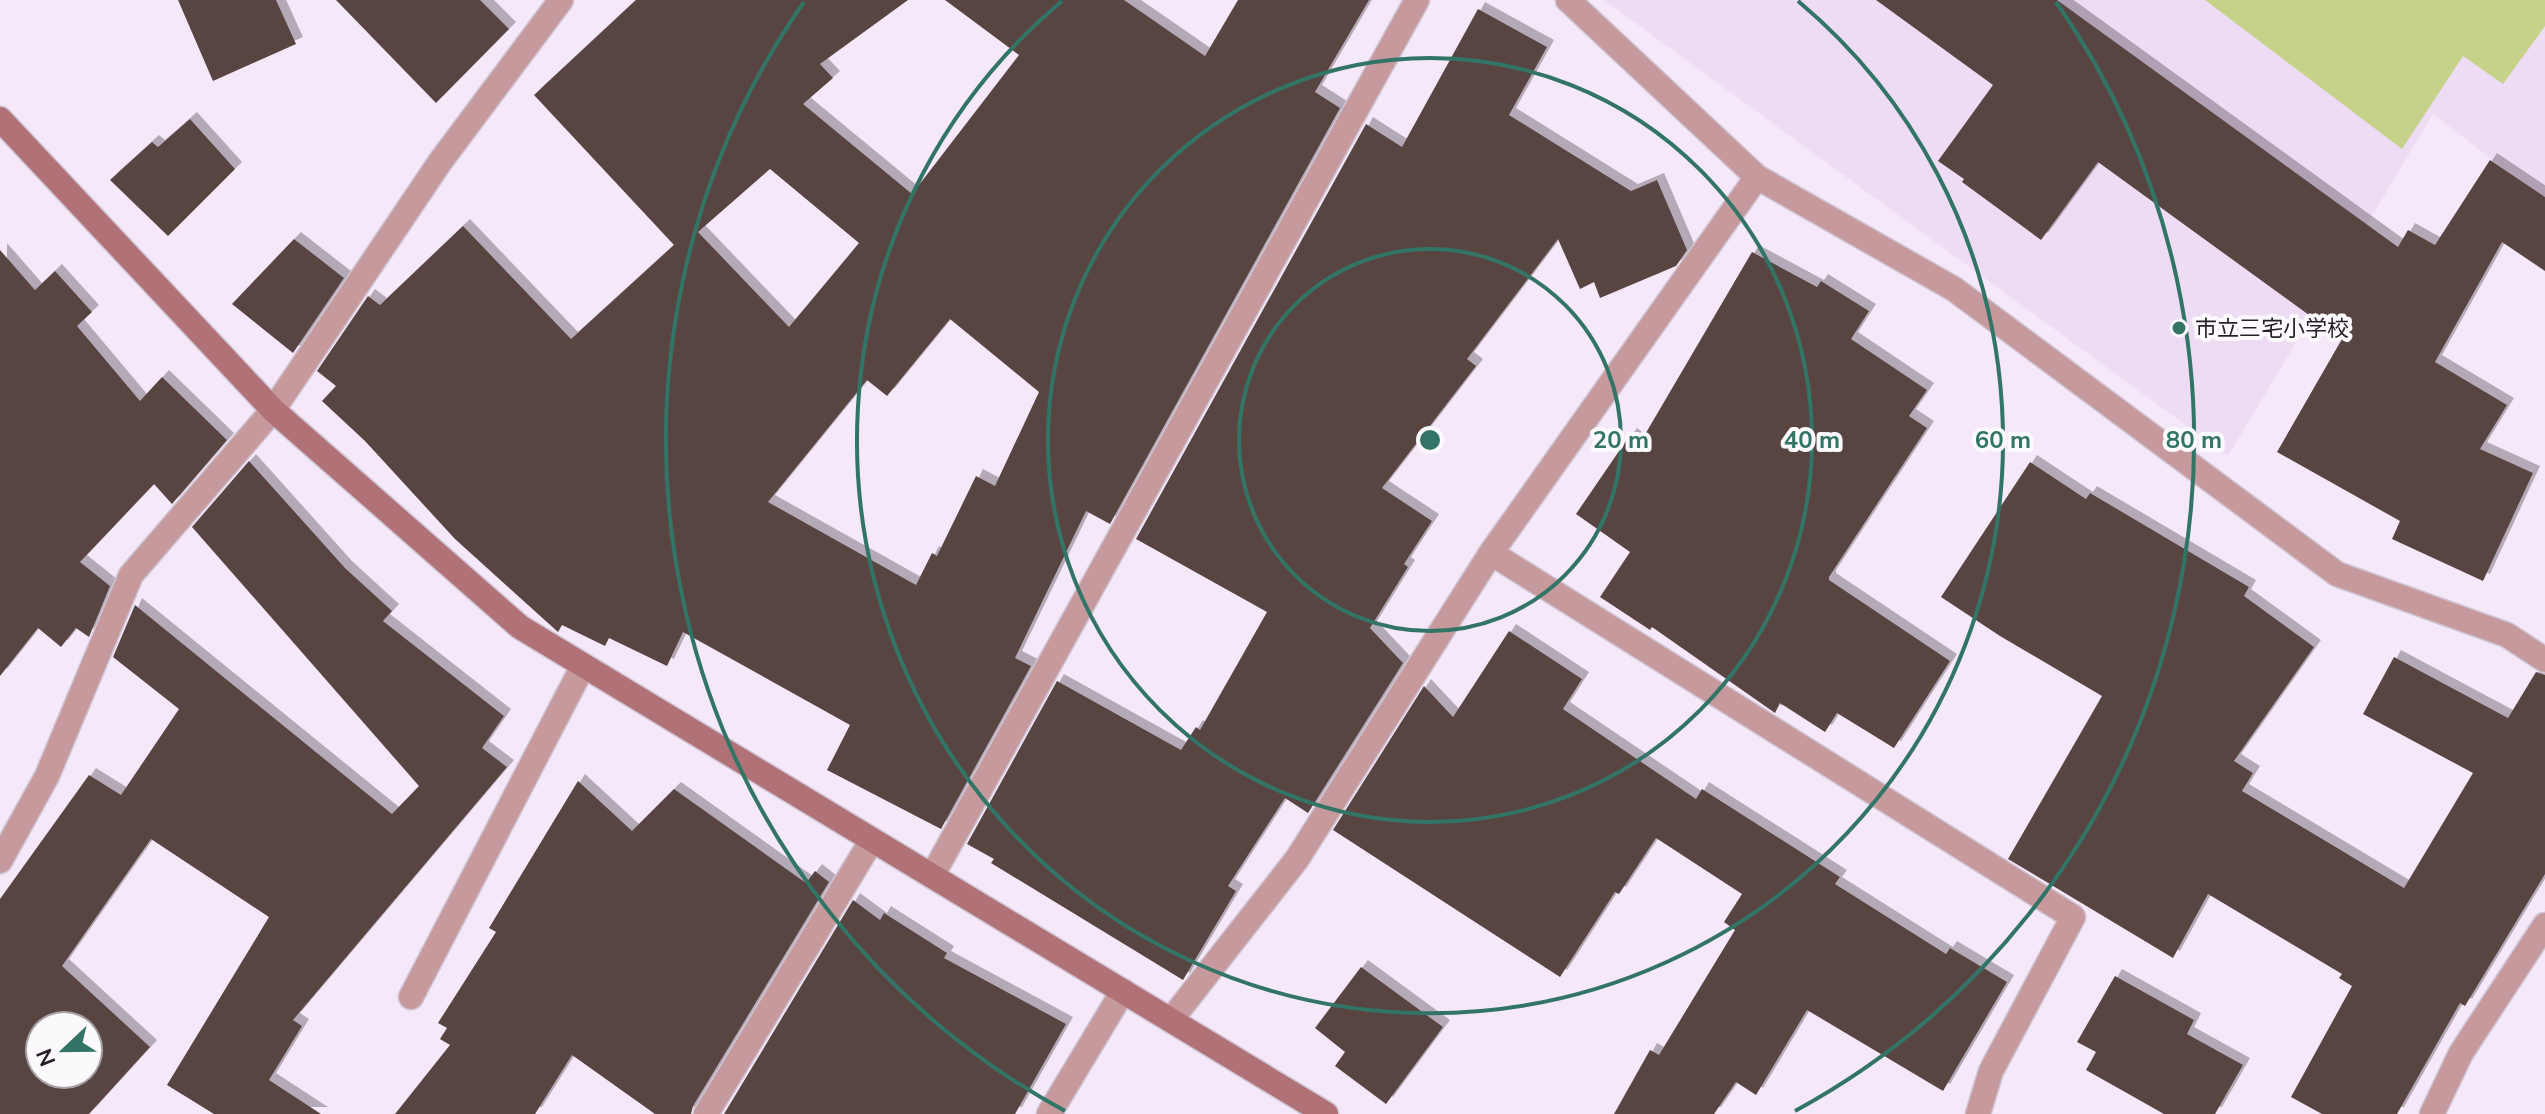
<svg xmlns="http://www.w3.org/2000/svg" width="2545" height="1114" viewBox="0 0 2545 1114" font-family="'Nunito Sans','Noto Sans JP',sans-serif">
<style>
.built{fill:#eedcf4}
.green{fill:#c6d189}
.building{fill:#584443;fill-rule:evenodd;filter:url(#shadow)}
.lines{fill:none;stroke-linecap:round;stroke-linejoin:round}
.street-casing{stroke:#cfc4d3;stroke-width:27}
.secondary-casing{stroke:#cfc4d3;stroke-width:27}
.street{stroke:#c69a9d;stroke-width:24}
.secondary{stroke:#b07177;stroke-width:24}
.ring{fill:none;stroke:#327566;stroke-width:4}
.poi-dot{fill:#327566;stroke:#fcf9fd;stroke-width:3}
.labels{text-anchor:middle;stroke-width:8;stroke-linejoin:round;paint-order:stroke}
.poi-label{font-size:22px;fill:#241f25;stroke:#fcf9fd;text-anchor:start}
.centre{fill:#327566;stroke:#fcf9fd;stroke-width:4}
.ring-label{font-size:24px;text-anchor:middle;font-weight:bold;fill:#327566;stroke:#fcf9fd;stroke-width:8;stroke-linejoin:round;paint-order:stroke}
</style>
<defs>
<filter id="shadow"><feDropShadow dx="7" dy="-7" stdDeviation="0" flood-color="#0004"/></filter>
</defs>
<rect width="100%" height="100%" fill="#f5e8f9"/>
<!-- built -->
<path class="built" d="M1604,0H2545V200L2433,114L2228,456Z"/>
<!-- green -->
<path class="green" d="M2205,0H2545V26L2503,84L2463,56L2402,149Z"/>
<!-- building -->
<path class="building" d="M178,0H276L296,44L213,81Z
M336,0H480L509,29L436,103Z
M636,0H908L820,64L833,78L803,104L912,194L1019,55L945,0H1124L1205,56L1238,0H1369L1315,92L1340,108L1110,524L1086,511L1015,658L1031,666L941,829L827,770L850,725L683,632L667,666L609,638L605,646L562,625L558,632L455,539L365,441L322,401L336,386L317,371L368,296L380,305L463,226L571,339L674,245L534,95ZM770,169L859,243L789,327L698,232ZM950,319L1039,392L995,486L976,476L937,556L932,553L916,585L768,502L867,380L887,396Z
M1876,0H2057L2398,247L2408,230L2435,245L2490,160L2545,197V271L2502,242L2435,362L2507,405L2480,449L2533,473L2483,581L2392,539L2400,521L2277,452L2342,339L2098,162L2041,240L1962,182L1964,179L1938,161L1993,85Z
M1478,9L1547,47L1509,115L1631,191L1657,180L1687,250L1676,266L1600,298L1594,282L1580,289L1558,239L1467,359L1476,366L1382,488L1432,521L1404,564L1408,567L1370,628L1403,663L1308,813L1285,798L1228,886L1236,891L1183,980L991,863L994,859L967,844L1057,681L1181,750L1196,727L1200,730L1267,612L1136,539L1366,124L1402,147Z
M190,119L235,169L168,236L110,180L152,142L158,147Z
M294,239L344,278L293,353L232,304Z
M0,250L35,290L55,271L92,312L77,326L140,401L162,377L227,440L172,504L154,484L80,562L110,586L89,637L76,628L61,647L38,628L0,676Z
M1752,252L1817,287L1821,281L1869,311L1851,339L1927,390L1909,416L1927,428L1829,577V580L1950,661L1894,748L1837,713L1825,732L1780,703L1775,713L1652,627L1650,630L1600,597L1630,552L1576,514L1630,435L1640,443Z
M249,461L345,568L392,611L383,621L504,716L482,748L507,767L293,1020L302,1026L269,1080L321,1114H214L167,1085L269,917L151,839L62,966L150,1047L89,1114H0V899L89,775L121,795L179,709L113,657L135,605L392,814L419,786L192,527ZM40,1026H88V1074H40Z
M2030,462L2086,499L2090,493L2249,587L2244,596L2314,647L2234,761L2253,773L2242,791L2404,888L2473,773L2363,714L2394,657L2508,718L2536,672L2545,675V874L2465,1006L2460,1003L2397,1114H2322L2291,1097L2352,986L2339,978L2342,974L2208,894L2173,958L2008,859L2102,696L2000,636L1941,597Z
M1509,631L1582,679L1563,709L1696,799L1702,789L1840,877L1835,884L1946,954L1950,948L2007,982L1943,1091L1807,1010L1756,1095L1736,1082L1714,1114H1614L1650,1050L1659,1055L1735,930L1724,922L1742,894L1656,838L1619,894L1615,892L1560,977L1333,830L1424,686L1453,717Z
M578,781L632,831L674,789L806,883L815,871L829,882L693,1106L691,1114H655L572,1055L535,1114H395L450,1045L440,1039L447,1028L438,1023L496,932L489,928Z
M853,900L880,920L884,913L947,953L944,958L1066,1024L1015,1114H724Z
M1361,967L1443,1027L1386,1104L1335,1066L1345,1052L1315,1028Z
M2115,976L2194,1020L2187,1034L2243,1065L2215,1114H2164L2086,1070L2096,1052L2077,1042Z"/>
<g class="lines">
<!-- street casing -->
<g class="street-casing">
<path id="street" d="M1568,0L1757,177
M1491,553L2073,917L1991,1071L1978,1114
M0,861L47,776L131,575L273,410L440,162L561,0
M932,876L1417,0
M411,997L583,666
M1171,1020L1297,859L1491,553L1757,177L1954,289L2337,574L2507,635L2545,660
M706,1114L872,840
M1049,1114L1123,991
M2432,1114L2461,1053L2545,925"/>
</g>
<!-- secondary casing -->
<g class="secondary-casing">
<path id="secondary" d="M0,119L273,410L520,627L1326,1114"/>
</g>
<!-- street -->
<use href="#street" class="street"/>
<!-- secondary -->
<use href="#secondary" class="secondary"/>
</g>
<!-- distance rings -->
<g class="ring">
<circle cx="1430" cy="440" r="191"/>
<circle cx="1430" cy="440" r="382"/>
<path d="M1798 1A573 573 0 1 1 1062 1"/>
<path d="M1065 1111A764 764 0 0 1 804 2M2056 2A764 764 0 0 1 1795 1111"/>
</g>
<!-- markers -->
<circle class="poi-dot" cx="2179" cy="328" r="8"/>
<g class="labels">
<!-- poi labels -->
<g class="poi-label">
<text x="2195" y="336">市立三宅小学校</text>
</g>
</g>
<circle cx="1430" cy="440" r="12" class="centre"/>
<g class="ring-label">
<text x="1621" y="448">20 m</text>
<text x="1812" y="448">40 m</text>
<text x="2003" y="448">60 m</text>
<text x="2194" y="448">80 m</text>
</g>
<!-- north arrow -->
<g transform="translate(64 1050) rotate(248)"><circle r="38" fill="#fcf9fd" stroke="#a6a2a7" stroke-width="2"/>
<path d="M0-6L14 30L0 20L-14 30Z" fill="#327566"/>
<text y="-12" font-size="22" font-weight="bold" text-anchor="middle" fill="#241f25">N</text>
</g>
</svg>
